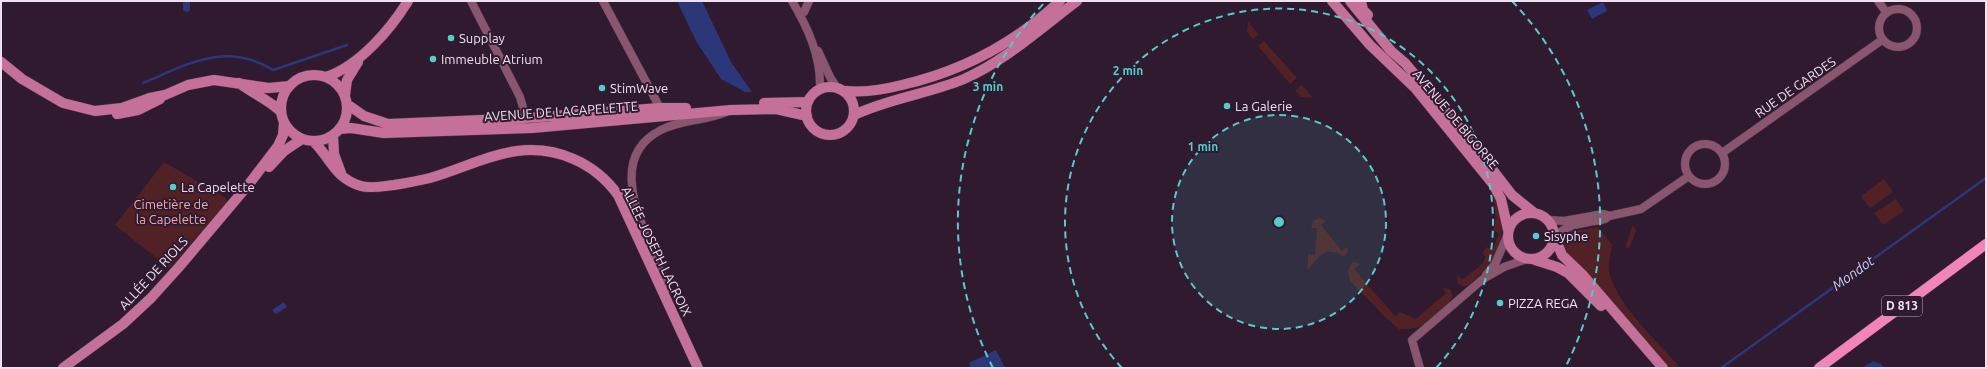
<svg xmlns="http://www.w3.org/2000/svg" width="1987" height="369" viewBox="0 0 1987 369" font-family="Ubuntu,sans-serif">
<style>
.green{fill:#512125}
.water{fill:#2c3779}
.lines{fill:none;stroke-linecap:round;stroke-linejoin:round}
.stream{stroke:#2c3779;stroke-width:2.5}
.street-casing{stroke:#4a364b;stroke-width:9}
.secondary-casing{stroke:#4a364b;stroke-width:11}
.primary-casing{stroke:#4a364b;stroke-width:11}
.street{stroke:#8a556e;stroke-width:8}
.secondary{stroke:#c57098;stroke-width:10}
.primary{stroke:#f284ba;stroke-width:10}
.ring{fill:none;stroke:#52cdcc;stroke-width:2;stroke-dasharray:7 5}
.poi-dot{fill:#52cdcc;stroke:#2f1a30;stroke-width:1.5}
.labels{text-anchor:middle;stroke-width:4;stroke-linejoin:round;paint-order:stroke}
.shield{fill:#2f1a30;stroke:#b5a5b6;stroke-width:1}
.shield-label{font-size:12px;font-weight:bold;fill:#efe1f0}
.poi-label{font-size:13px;fill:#efe1f0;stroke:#2f1a30;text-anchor:start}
.street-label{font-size:13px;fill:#efe1f0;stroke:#2f1a30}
.park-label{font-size:13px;fill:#f1a9ab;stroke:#2f1a30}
.water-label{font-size:14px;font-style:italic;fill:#c4d0f8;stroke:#2f1a30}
.centre{fill:#52cdcc;stroke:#2f1a30;stroke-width:2}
.ring-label{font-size:12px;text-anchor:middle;font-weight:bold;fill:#52cdcc;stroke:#2f1a30;stroke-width:4;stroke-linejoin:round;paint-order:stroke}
</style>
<rect width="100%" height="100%" fill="#2f1a30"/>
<!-- green -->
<path class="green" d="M1248,22L1259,34L1253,39L1247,32Z
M1264,41L1297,78L1290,84L1258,46Z
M1302,85L1313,98L1301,97L1295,90Z
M164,162L226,198L227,203L169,268L115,225Z
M1484,177C1507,209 1510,249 1478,276C1474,280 1469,285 1464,287L1457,283L1458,275L1462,280L1482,264L1486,257L1482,254L1487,247L1493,249L1499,233L1493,231C1499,211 1493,194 1484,177Z
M1884,179L1893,192L1870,208L1861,196Z
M1896,199L1904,211L1883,225L1874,213Z
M1319,218L1326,221L1321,225L1342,251L1347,247L1348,252L1344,256C1340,255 1337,252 1332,252C1322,250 1314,262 1308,270V254L1315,255L1317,228H1311L1313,221Z
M1633,225L1636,231L1629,249L1625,247Z
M1598,227L1612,245C1611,253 1608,263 1609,270C1614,302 1657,341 1678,365L1677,368H1670L1564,250V239L1571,231Z
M1353,262L1360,264L1354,269L1395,316L1400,312L1416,319L1446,293L1443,288L1450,289L1453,296C1450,304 1429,322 1421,326C1414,329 1406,329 1399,329L1386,318L1350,281L1348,270Z"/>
<!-- water -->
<path class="water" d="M183,1H190V10L188,12L183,11Z
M677,1H702L731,62L752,92H745L721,79L696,41Z
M1603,2L1607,11L1592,19L1587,10Z
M284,302L287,307L276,314L272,310Z
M996,350L1005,368H971L969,363Z
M1873,361L1881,364L1884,368H1862Z"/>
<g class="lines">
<!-- stream -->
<path class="stream" d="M143,83C188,64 226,41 273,70L347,45
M1721,368L1986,178"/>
<!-- street casing -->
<g class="street-casing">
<path id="street" d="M471,1L520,97L526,118
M603,1L660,108
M792,1C808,28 821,56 820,89
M1878,1L1886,12
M1879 28a19 19 0 1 1 38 0a19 19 0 1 1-38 0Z
M799,14L804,12L809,1
M818,51L830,77L837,88
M1685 164a20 20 0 1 1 40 0a20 20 0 1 1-40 0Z
M1722,153L1882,40
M1549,220L1564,221L1603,214L1607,215
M1555,236C1569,223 1587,223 1605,219L1609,216L1641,209L1689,176
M1486,275L1495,264L1508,234
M665,293C666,282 660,271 656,261C641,220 607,157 661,130C682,119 705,121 726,112
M1420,368L1412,340L1483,279L1504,267L1527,259"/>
</g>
<!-- secondary casing -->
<g class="secondary-casing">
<path id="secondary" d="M1332,1L1370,45L1416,89L1493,184L1501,199L1508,230
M1350,1L1391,51L1405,63L1465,134L1512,195L1533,212
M1361,1L1363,10L1368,15
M1,62L22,79L63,103L95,111L122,108L150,98L165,95L188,85L214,80L269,88L289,86
M281 108a33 33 0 1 1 66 0a33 33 0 1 1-66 0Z
M326,77C359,66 390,30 408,1
M239,83C252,93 271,101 281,112
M806 111a24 24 0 1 1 48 0a24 24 0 1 1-48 0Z
M845,91C865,93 882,90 902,85C963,71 1015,43 1060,1
M345,95L347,80L358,62
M764,103L808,102
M347,104L364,116L388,124L526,118L660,108H686
M117,114L138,110L160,99
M854,115C890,98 928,94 964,79C1005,61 1041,28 1077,1
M340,129L351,128L384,133L532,128L731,110L776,109L807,116
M333,135L334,154L341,173
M313,141C331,158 334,178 361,186C370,189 384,186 394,185C406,183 418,181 430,178C459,170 487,155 517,151C557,146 595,163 618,195L698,368
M269,167L284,151L302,139
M1508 236a23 23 0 1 1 46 0a23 23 0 1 1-46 0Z
M1555,238L1562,255L1582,274L1663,368
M1535,260L1557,267L1568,273L1601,306
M63,368L123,324L151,298L179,267L249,184L278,146L283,135L284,122"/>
</g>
<!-- primary casing -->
<g class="primary-casing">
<path id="primary" d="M1819,368L1986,244"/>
</g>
<!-- street -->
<use href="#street" class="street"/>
<!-- secondary -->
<use href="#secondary" class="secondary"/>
<!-- primary -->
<use href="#primary" class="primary"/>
</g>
<!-- distance rings -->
<circle cx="1279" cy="222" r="107" fill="#52cdcc" fill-opacity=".12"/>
<g class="ring">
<circle cx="1279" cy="222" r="107"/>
<path d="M1122 368A214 214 0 1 1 1436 368"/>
<path d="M993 368A321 321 0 0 1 1046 1M1512 1A321 321 0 0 1 1565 368"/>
</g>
<!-- markers -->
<g class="poi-dot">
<circle cx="451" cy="38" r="4"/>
<circle cx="433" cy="59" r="4"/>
<circle cx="602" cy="88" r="4"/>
<circle cx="1227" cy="106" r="4"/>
<circle cx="173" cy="187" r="4"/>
<circle cx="1536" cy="236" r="4"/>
<circle cx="1500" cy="303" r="4"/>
</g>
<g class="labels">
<!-- shield labels -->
<rect class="shield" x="1882" y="296" width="40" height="20" rx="3"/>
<g class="shield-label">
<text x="1902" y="310">D 813</text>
</g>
<!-- poi labels -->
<g class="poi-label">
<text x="459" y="43">Supplay</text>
<text x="441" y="64">Immeuble Atrium</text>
<text x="610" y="93">StimWave</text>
<text x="1235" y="111">La Galerie</text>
<text x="181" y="192">La Capelette</text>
<text x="1544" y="241">Sisyphe</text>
<text x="1508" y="308">PIZZA REGA</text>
</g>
<!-- street labels -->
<g class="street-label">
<text transform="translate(1795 87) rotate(-35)" y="5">RUE DE GARDES</text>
<text transform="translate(561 111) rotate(-4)" y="5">AVENUE DE LACAPELETTE</text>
<text transform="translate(1456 119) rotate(50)" y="5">AVENUE DE BIGORRE</text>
<text transform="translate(657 251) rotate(64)" y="5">ALLÉE JOSEPH LACROIX</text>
<text transform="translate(153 273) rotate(-47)" y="5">ALLÉE DE RIOLS</text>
</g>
<!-- park labels -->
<g class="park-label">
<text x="171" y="209">Cimetière de<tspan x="171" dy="15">la Capelette</tspan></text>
</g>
<!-- water labels -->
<g class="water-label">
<text transform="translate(1853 273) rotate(-36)" y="5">Mondot</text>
</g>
</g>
<circle cx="1279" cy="222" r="6" class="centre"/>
<g class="ring-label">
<text x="1128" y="75">2 min</text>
<text x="988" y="91">3 min</text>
<text x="1203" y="151">1 min</text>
</g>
<!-- border -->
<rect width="1987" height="369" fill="none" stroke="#efe1f0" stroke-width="4"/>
</svg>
